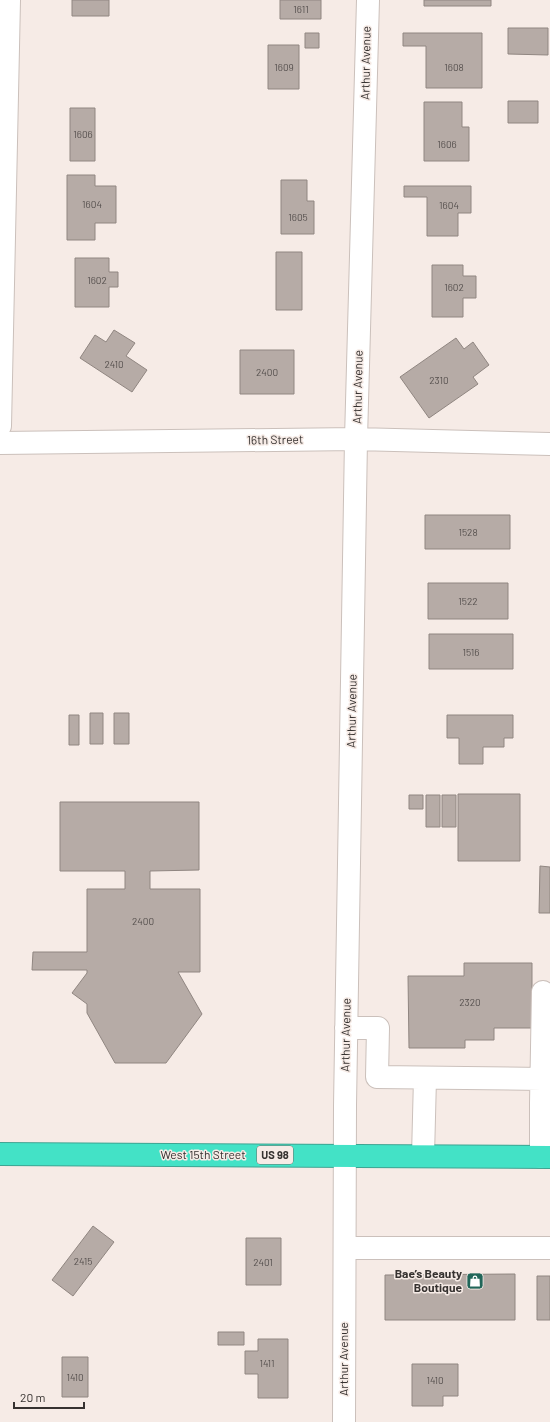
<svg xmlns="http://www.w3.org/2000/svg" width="550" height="1422" viewBox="0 0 550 1422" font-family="Barlow,sans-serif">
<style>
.building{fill:#b6aba6;stroke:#908681}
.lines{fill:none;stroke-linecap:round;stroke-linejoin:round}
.minor-casing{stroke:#cbc0bb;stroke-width:24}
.highway-casing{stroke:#3ea492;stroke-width:24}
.minor{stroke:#fff;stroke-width:22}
.highway{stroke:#43e2c6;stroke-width:22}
.labels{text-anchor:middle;stroke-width:3;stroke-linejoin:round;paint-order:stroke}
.number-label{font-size:10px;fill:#56504e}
.shield{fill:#f6ebe6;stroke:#706a67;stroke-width:1}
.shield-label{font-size:11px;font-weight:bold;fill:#363230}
.street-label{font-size:12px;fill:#363230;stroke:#f6ebe6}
.poi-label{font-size:12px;font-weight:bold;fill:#363230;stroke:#f6ebe6;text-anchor:end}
</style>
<rect width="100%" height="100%" fill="#f6ebe6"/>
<!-- building -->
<path class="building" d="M72,0H109V16H72Z
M280,0H321V19H280Z
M424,0H491V6H424Z
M508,28H548V55L508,54Z
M305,33H319V48H305Z
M403,33H482V88H426V46H403Z
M268,45H299V89H268Z
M508,101H538V123H508Z
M424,102H462V127H469V161H424Z
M70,108H95V161H70Z
M67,175H95V186H116V223H95V240H67Z
M281,180H307V201H314V234H281Z
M404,186H471V213H458V236H427V197H404Z
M276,252H302V310H276Z
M75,258H109V272H118V287H109V307H75Z
M432,265H463V276H476V298H463V317H432Z
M114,330L135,343L126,356L147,370L132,392L80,358L95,335L106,342Z
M456,338L464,349L473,342L489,365L473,377L478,384L429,418L400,377Z
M240,350H294V394H240Z
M425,515H510V549H425Z
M428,583H508V619H428Z
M429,634H513V669H429Z
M90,713H103V744H90Z
M114,713H129V744H114Z
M69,715H79V745H69Z
M447,715H513V738H504V747H483V764H459V738H447Z
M458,794H520V861H458Z
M409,795H423V809H409Z
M426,795H440V827H426Z
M442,795H456V827H442Z
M60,802H199V870L150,871V889H200V972H178L202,1014L166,1063H115L87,1013V1004L72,993L87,973V970H32L33,952H87V889H125V871H60Z
M540,866L550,867V913H539Z
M464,963H532V1028H494V1040H465V1048H409L408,976H464Z
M93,1226L114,1242L73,1296L52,1280Z
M246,1238H281V1285H246Z
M515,1274V1320H385V1275Z
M537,1276H550V1320H537Z
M218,1332H244V1345H218Z
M258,1339H288V1398H258V1374H245V1351H258Z
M62,1357H88V1397H62Z
M412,1364H458V1396H443V1406H412Z"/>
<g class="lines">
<!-- minor casing -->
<g class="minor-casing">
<path id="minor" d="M0,426L9,0
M0,443L356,439L550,444
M543,992L541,1104L550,1105
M346,1028H378L377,1077L542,1079
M541,1104V1157
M423,1156L425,1078
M345,1248H550
M344,1422L345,1106L356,439L368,0"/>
</g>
<!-- highway casing -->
<g class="highway-casing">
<path id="highway" d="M0,1154L550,1157"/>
</g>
<!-- minor -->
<use href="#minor" class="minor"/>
<!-- highway -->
<use href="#highway" class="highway"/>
</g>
<!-- icons -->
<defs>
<g id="shop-square" transform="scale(0.9)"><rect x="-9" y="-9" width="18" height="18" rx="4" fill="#216659" stroke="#f6ebe6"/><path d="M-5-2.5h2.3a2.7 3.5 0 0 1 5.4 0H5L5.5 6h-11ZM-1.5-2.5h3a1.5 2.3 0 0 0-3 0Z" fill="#fff"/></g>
</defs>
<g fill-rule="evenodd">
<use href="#shop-square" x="475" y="1281"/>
</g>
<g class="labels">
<!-- number labels -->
<g class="number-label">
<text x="301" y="13">1611</text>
<text x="284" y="71">1609</text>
<text x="454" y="71">1608</text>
<text x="83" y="138">1606</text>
<text x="447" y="148">1606</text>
<text x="92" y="208">1604</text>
<text x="449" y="209">1604</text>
<text x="298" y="221">1605</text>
<text x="97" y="284">1602</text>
<text x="454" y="291">1602</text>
<text x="114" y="368">2410</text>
<text x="267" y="376">2400</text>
<text x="439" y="384">2310</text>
<text x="468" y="536">1528</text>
<text x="468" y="605">1522</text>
<text x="471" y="656">1516</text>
<text x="143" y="925">2400</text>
<text x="470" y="1006">2320</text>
<text x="83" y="1265">2415</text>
<text x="263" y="1266">2401</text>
<text x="267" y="1367">1411</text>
<text x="75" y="1381">1410</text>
<text x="435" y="1384">1410</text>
</g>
<!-- shield labels -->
<rect class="shield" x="257" y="1146" width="36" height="18" rx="3"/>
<g class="shield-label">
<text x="275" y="1159">US 98</text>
</g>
<!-- street labels -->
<g class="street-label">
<text transform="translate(366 63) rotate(-89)" y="4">Arthur Avenue</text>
<text transform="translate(358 387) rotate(-89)" y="4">Arthur Avenue</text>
<text transform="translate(275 440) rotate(-1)" y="4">16th Street</text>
<text transform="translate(352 711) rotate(-89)" y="4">Arthur Avenue</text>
<text transform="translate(346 1035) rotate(-89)" y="4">Arthur Avenue</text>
<text x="203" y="1159">West 15th Street</text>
<text transform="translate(344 1359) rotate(-90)" y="4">Arthur Avenue</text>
</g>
<!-- poi labels -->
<g class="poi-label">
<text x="462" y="1278">Bae’s Beauty<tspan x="462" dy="14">Boutique</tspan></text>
</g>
</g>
<!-- scale -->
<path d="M14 1402v6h70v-6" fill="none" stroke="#363230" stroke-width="2"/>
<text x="20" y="1402" font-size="12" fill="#363230" stroke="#f6ebe6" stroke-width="3" paint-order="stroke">20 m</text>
</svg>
